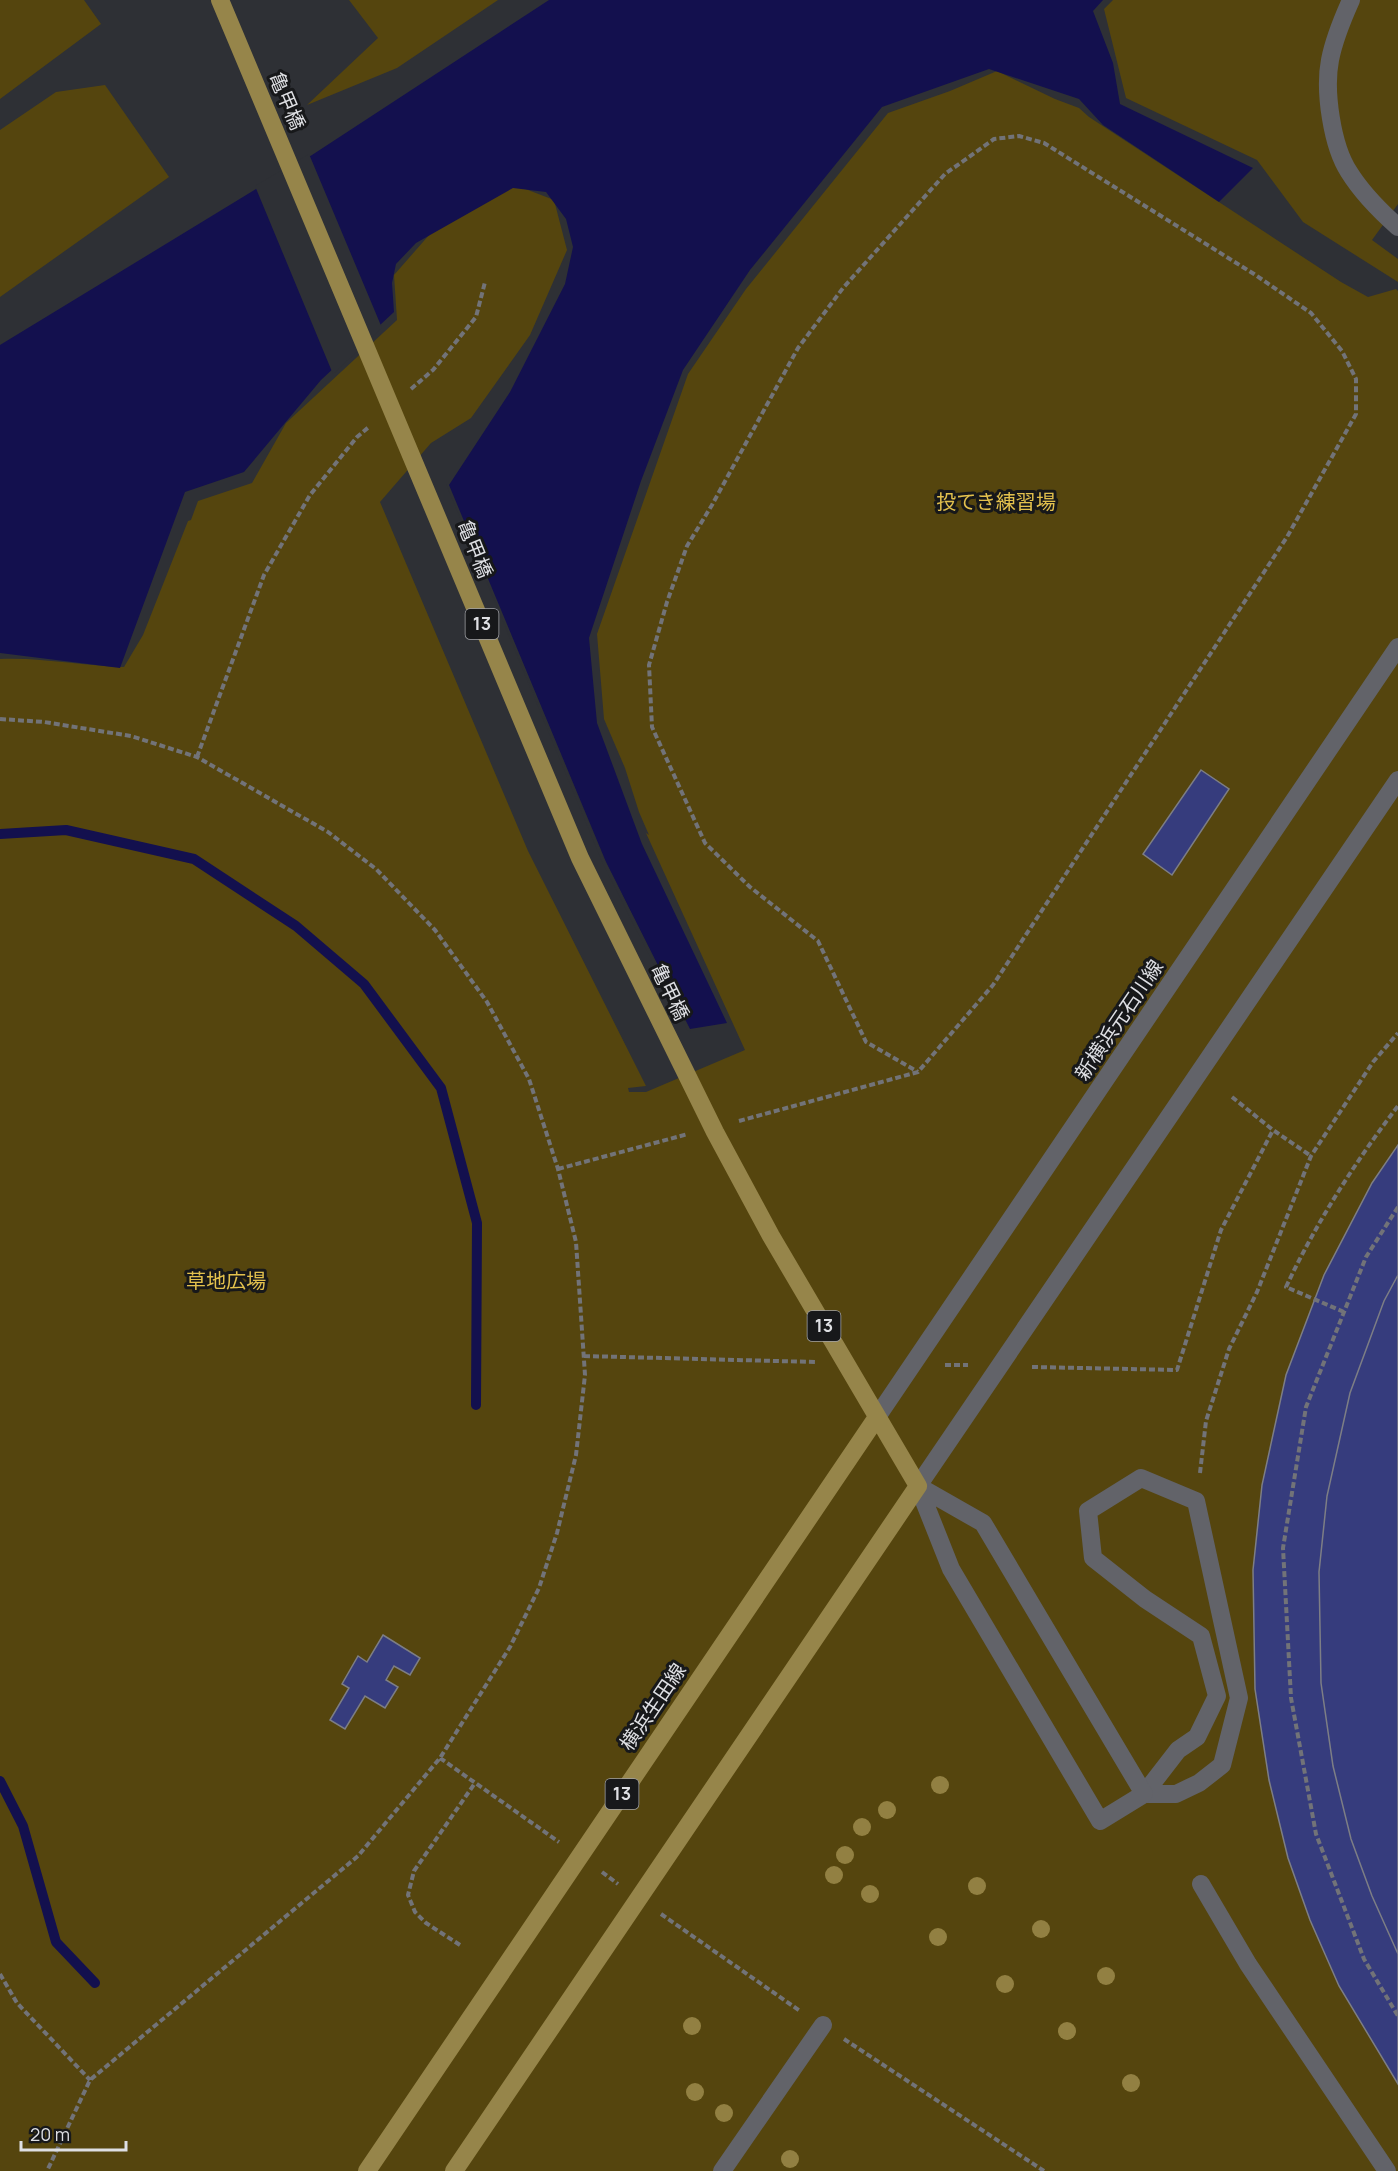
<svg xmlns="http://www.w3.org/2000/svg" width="1398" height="2171" viewBox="0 0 1398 2171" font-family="Manrope,'Noto Sans JP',sans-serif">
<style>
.green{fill:#55450e}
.water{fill:#13104e}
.pier{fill:#2e3035}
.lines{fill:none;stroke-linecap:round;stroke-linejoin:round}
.stream{stroke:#13104e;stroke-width:10}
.building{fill:#363c7d;stroke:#7d7e85;stroke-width:1.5}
.path{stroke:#727378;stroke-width:4;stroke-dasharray:6 3;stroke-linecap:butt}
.lane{stroke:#626369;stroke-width:18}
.street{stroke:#626369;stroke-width:18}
.secondary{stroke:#626369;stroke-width:18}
.primary{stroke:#96854a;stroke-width:18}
.tree{fill:#928042}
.labels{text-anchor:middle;stroke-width:6;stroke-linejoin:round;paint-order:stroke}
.shield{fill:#17181a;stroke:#a2a3a7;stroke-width:1.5}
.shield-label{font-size:18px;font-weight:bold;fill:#dedfe3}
.street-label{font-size:20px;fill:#dedfe3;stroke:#17181a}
.park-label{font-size:20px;fill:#e3c14d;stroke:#17181a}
</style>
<rect width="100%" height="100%" fill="#2e3035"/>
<!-- green -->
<path class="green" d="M0,0H84L101,24L0,99Z
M349,0H498L397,68L307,105L378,38Z
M1113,0H1398V204L1372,240L1398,259V282L1303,222L1257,160L1126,98L1104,9Z
M997,71L1055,99L1079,108L1089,117L1341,282L1368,297L1396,289L1398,291V2171H0V659C41,657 83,666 124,667L143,635L188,521L191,520L198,501L252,483L286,423L397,320L394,275L430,234L510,183L554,200L567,250L530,335L471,418L431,443L380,502L528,851L646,1086L628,1088L629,1092H646L745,1050L646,833L649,835L639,812L625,768L604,719L597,634L688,374L746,289L888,113L950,91Z
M105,85L169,177L0,297V130L56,92Z"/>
<!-- water -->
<path class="water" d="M549,0H1103L1093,11L1113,63L1120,104L1253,168L1219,202L1103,125L1079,99L989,69L882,107L750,270L683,370L641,481L589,638L597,723L642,844L727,1023L690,1029L606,862L449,485L510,392L565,284L573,247L566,219L546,192L513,188L416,243L396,264L392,283L394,312L321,380L244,472L185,492L120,668L0,653V345L312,155Z"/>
<!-- pier -->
<path class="pier" d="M309,154L382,328L333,374L255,186Z
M446,484L605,861L691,1032L687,1030L603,864Z"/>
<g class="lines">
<!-- stream -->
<path class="stream" d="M0,834L66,830L194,859L296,926L364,984L441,1088L477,1223L476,1405
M0,1781L23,1826L56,1942L95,1983"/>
</g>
<!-- building -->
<path class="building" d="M1201,770L1229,789L1172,875L1143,854Z
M1398,1145V1275L1384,1301L1350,1393L1327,1496L1319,1572L1321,1683L1333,1766L1351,1839L1372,1896L1398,1954V2084L1339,1986L1310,1920L1288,1858L1269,1780L1255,1689L1253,1570L1262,1485L1286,1375L1324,1275L1372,1183Z
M1398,1275V1954L1372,1896L1351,1839L1333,1766L1321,1683L1319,1572L1327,1496L1350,1393L1384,1301Z
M383,1635L420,1658L410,1675L394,1666L386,1680L398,1687L385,1708L365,1696L345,1729L330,1720L349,1688L342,1684L358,1656L367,1662Z"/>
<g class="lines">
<!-- path -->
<path class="path" d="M411,389L433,370L476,317L485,282
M0,719L44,722L131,736L197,757L328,832L376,869L435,930L487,1002L529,1079L558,1169L576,1242L585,1375L576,1455L557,1533L539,1588L510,1647L440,1758L358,1856L90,2080L47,2171
M197,757L264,575L310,495L357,437L370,426
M1232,1097L1273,1130L1311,1156
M739,1121L918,1072L993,985L1287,537L1356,414V379L1342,351L1311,313L1254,274L1044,143L1019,136L994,139L945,174L843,288L798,348L712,505L687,546L667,602L649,665L652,727L705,843L750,887L818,941L866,1042L918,1072
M558,1169L688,1134
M1398,1207L1366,1257L1306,1407L1283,1548L1291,1698L1316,1834L1364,1959L1398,2016
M1344,1312L1286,1287C1316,1223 1355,1162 1398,1106
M584,1356L815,1362
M945,1365H968
M1032,1367L1177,1370L1221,1230L1273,1130
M1200,1473L1206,1421L1229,1349L1257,1292L1311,1156L1373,1062L1398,1033
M440,1758L559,1842
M602,1872L618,1884
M661,1914L800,2011
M460,1945L426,1923L415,1912L408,1895L414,1871L475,1783
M0,1974L17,2003L90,2080
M844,2039L1044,2171"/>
<!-- lane -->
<path class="lane" d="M1351,0C1342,20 1334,39 1330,60C1324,91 1332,146 1349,172C1362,193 1380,211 1398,227
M1141,1478L1196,1501L1239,1698L1222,1765L1199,1783L1176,1794H1144L1178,1750L1197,1737L1217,1696L1201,1636L1145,1599L1093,1558L1088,1511Z
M1201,1884L1248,1964L1387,2171
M722,2171L823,2025"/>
<!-- street -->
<path class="street" d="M918,1486L983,1523L1144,1794L1100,1821L951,1569Z"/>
<!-- secondary -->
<path class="secondary" d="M877,1417L1398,647
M918,1486L1398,780"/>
<!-- primary -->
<path class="primary" d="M220,0L580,858L715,1132L771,1236L918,1486L454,2171
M367,2171L877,1417"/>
</g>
<!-- trees -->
<g class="tree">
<circle cx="940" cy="1785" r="9"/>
<circle cx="887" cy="1810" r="9"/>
<circle cx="862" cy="1827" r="9"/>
<circle cx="845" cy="1855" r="9"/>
<circle cx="834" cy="1875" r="9"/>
<circle cx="977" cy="1886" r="9"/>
<circle cx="870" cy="1894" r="9"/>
<circle cx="1041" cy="1929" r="9"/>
<circle cx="938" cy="1937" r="9"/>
<circle cx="1106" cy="1976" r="9"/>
<circle cx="1005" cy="1984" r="9"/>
<circle cx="692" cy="2026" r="9"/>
<circle cx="1067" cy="2031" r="9"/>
<circle cx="1131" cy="2083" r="9"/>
<circle cx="695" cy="2092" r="9"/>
<circle cx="724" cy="2113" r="9"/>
<circle cx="790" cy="2159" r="9"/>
</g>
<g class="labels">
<!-- shield labels -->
<g class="shield">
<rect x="465.5" y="609" width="33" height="30" rx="4.5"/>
<rect x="807.5" y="1311" width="33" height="30" rx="4.5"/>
<rect x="605.5" y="1779" width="33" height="30" rx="4.5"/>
</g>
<g class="shield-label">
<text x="482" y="630">13</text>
<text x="824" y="1332">13</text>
<text x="622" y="1800">13</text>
</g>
<!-- street labels -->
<g class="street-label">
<text transform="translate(287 101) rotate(67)" y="7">亀甲橋</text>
<text transform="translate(475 549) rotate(68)" y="7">亀甲橋</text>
<text transform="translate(670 992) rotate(64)" y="7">亀甲橋</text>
<text transform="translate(1119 1020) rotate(-56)" y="7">新横浜元石川線</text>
<text transform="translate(653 1707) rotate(-56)" y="7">横浜生田線</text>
</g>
<!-- park labels -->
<g class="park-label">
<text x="996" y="509">投てき練習場</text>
<text x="226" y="1288">草地広場</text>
</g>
</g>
<!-- scale -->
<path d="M21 2141v9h105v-9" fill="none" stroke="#dedfe3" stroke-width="3"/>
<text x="30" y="2141" font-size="18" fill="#dedfe3" stroke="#17181a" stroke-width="4.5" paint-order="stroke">20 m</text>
</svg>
